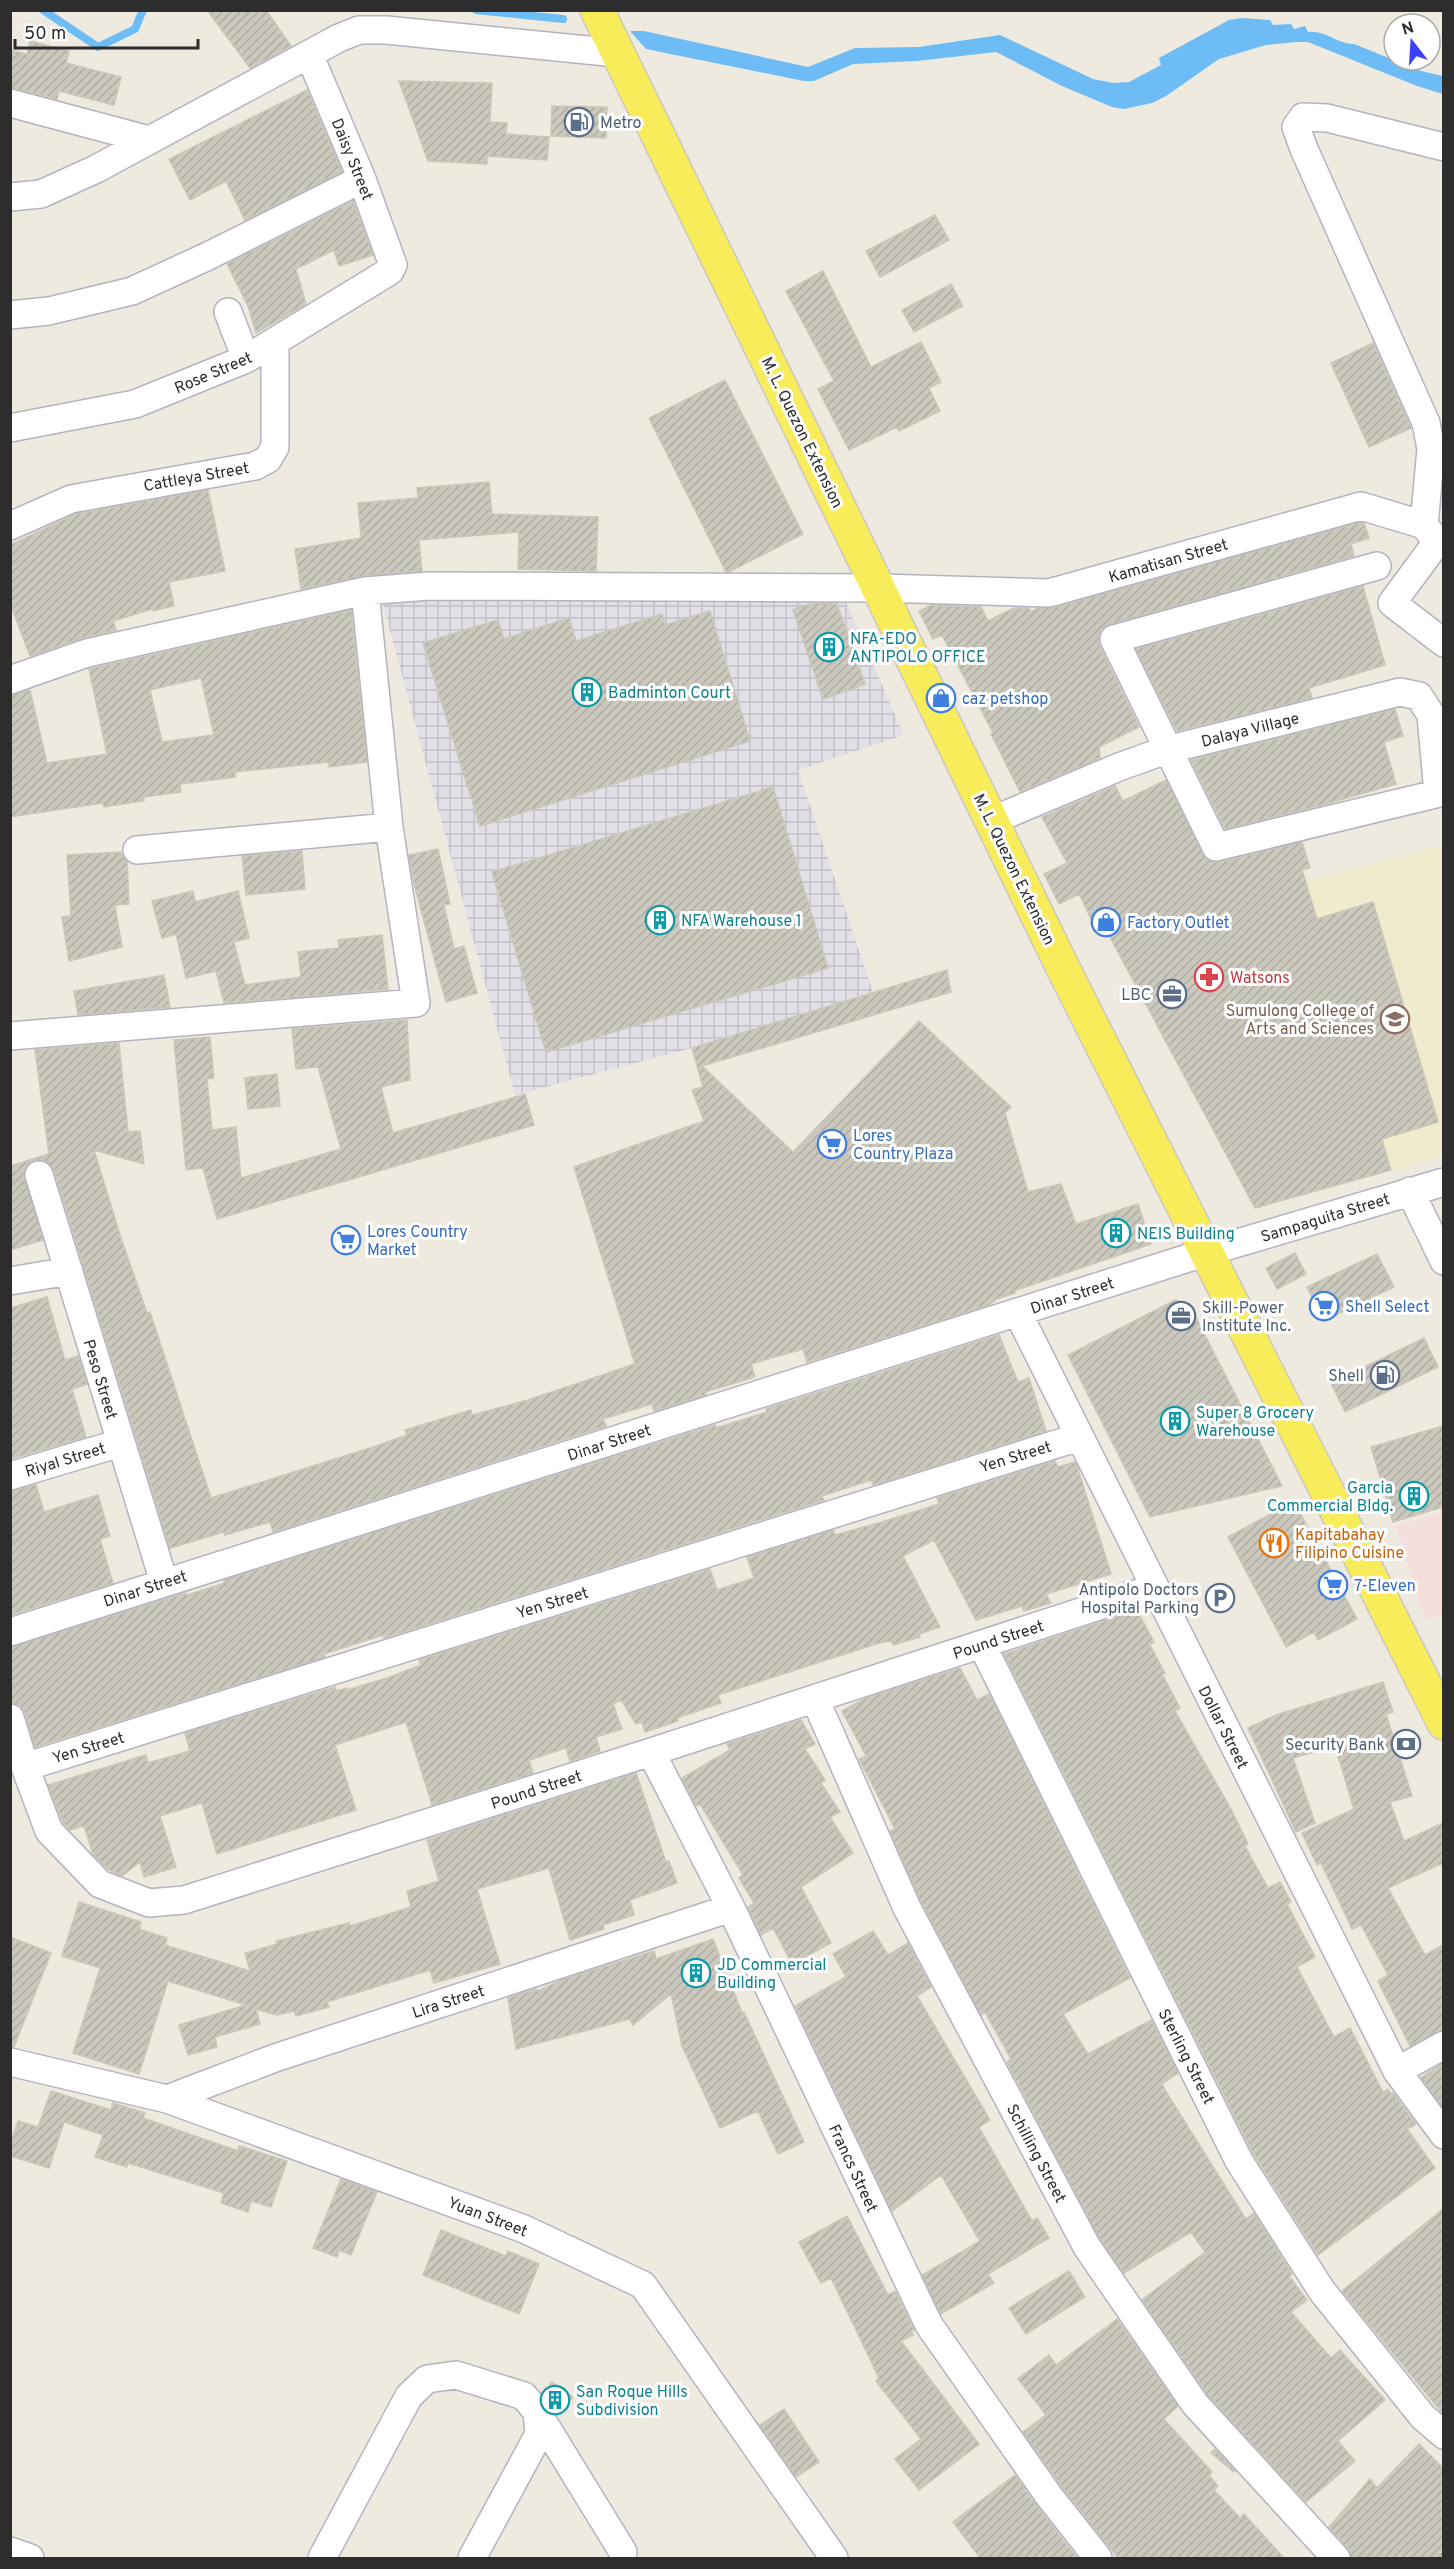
<svg xmlns="http://www.w3.org/2000/svg" width="1454" height="2569" viewBox="0 0 1454 2569" font-family="Overpass,sans-serif">
<style>
.industrial{fill:url(#industrial-grid)}
.education{fill:#f1ebce}
.medical{fill:#f5dfdc}
.water{fill:#6dbcf5}
.lines{fill:none;stroke-linecap:round;stroke-linejoin:round}
.stream{stroke:#6dbcf5;stroke-width:8}
.building{fill:url(#building-hatch);stroke:#cbc7b8;stroke-width:1.5;fill-rule:evenodd}
.minor-casing{stroke:#b3b3c1;stroke-width:30}
.major-casing{stroke:#c8c8c8;stroke-width:36}
.minor{stroke:#fff;stroke-width:27}
.major{stroke:#f8ec5a;stroke-width:33}
.labels{text-anchor:middle;stroke-width:6;stroke-linejoin:round;paint-order:stroke}
.service-label{font-size:16px;fill:#4e5e75;stroke:#fff;text-anchor:end}
.street-label{font-size:16px;fill:#2d2d2d;stroke:#fff}
.culture-label{font-size:16px;fill:#0d838f;stroke:#fff;text-anchor:start}
.shop-label{font-size:16px;fill:#366cbe;stroke:#fff;text-anchor:start}
.health-label{font-size:16px;fill:#be3a42;stroke:#fff;text-anchor:start}
.education-label{font-size:16px;fill:#785e54;stroke:#fff;text-anchor:end}
.food-label{font-size:16px;fill:#c56008;stroke:#fff;text-anchor:start}
</style>
<defs>
<pattern id="industrial-grid" width="8" height="8" patternUnits="userSpaceOnUse" patternTransform="scale(1.5)"><rect width="8" height="8" fill="#e3dfe7"/><path d="M0 4h8M4 0v8" fill="none" stroke="#c3c0c6"/></pattern>
<pattern id="building-hatch" width="6" height="6" patternUnits="userSpaceOnUse" patternTransform="scale(1.5)"><rect width="6" height="6" fill="#cbc8bd"/><path d="M-1 1l2-2M0 6l6-6M5 7l2-2" fill="none" stroke="#afaca3"/></pattern>
</defs>
<rect width="100%" height="100%" fill="#efeadf"/>
<!-- industrial -->
<path class="industrial" d="M843,596L904,735L798,770L873,992L692,1048L515,1095L381,597Z"/>
<!-- education -->
<path class="education" d="M1443,845V1156L1391,1170L1306,882Z"/>
<!-- medical -->
<path class="medical" d="M1443,1512V1614L1425,1619L1396,1526Z"/>
<!-- water -->
<path class="water" d="M1241,18L1270,20L1273,25L1291,24L1294,29L1305,26L1308,32C1326,30 1336,44 1354,44L1421,71L1443,76V94L1417,86L1308,42H1297L1266,45L1219,59L1166,96L1152,103L1124,109L1112,107L1062,86L996,52L917,61L853,64L814,81H804L646,49L630,31H644L808,67L855,48L919,47L1000,35L1093,79L1113,83L1129,82L1161,65L1159,58L1229,20Z"/>
<g class="lines">
<!-- stream -->
<path class="stream" d="M43,10L98,47L135,29L143,10
M476,10L563,19"/>
</g>
<!-- building -->
<path class="building" d="M207,10H266L291,46L250,68Z
M30,41L69,51L66,63L121,77L114,105L59,91L57,99L10,87V50L27,54Z
M399,81L492,83L490,122L507,123L506,134L549,137L547,160L487,156V164L428,161Z
M307,90L342,172L245,220L226,181L190,200L169,159Z
M552,106L607,107L606,138L551,136Z
M353,201L373,255L339,266L334,250L296,269L306,304L256,333L248,306L227,264Z
M935,215L949,240L880,277L866,251Z
M823,271L871,367L921,342L941,382L929,388L940,411L899,431L897,427L849,450L818,389L834,381L786,291Z
M951,284L963,306L914,332L902,310Z
M1373,343L1411,428L1369,447L1331,363Z
M725,380L803,534L729,572H726L649,418Z
M489,482L492,514L598,517L596,571L518,569L519,532L419,540L422,571L362,576L301,589L295,549L361,538L358,503L418,498L417,488Z
M208,490L225,571L169,582L174,606L153,611L152,609L113,621L116,630L82,638L30,656L10,603V545L76,514Z
M1361,522L1364,523L1369,538L1351,544L1354,556L1110,624L1103,628L1099,636L1100,646L1139,727L1099,747L1100,758L1020,792L991,734L993,733L942,635L933,639L919,611L931,605L981,607L988,621L1014,608H1029L1031,612L1038,608H1053Z
M1363,586L1385,665L1309,688L1312,698L1177,731L1136,649Z
M813,603L837,604L865,684L823,699L793,610Z
M351,610L367,762L329,767V762L235,772V777L180,784L181,792L143,797L144,801L104,807L103,803L10,817V695L30,690L47,763L107,754L89,669ZM201,678L214,735L162,742L150,690Z
M710,611L750,741L480,826L423,643L498,620L504,639L569,618L576,641L662,614L665,625Z
M1395,709L1403,736L1384,742L1396,784L1326,804L1225,829L1191,760Z
M1166,780L1207,860L1220,862L1302,842L1310,868L1302,870L1317,919L1373,902L1438,1122L1382,1139L1391,1170L1255,1208L1105,928L1097,931L1079,894L1059,904L1044,874L1067,863L1042,817L1115,786L1123,801Z
M773,787L828,968L546,1052L492,872Z
M438,849L450,904L444,905L454,949L464,946L477,993L446,1002L414,884L409,855Z
M302,851L305,889L246,895L242,856Z
M121,852L127,861L129,904L115,905L122,947L69,961L62,917L71,916L67,855Z
M193,891L195,902L238,891L249,938L234,942L245,985L301,977L298,952L339,948L338,940L382,935L388,989L224,1003L216,971L186,978L176,934L162,938L152,901Z
M947,970L951,992L702,1066L793,1152L919,1021L1011,1107L1005,1113L1028,1192L1061,1184L1076,1224L1138,1204L1151,1244L1014,1291L1015,1293L997,1299L989,1305L807,1362L803,1349L751,1364L755,1377L705,1392L706,1395L654,1411L652,1404L603,1419L606,1426L273,1532L270,1522L225,1535L224,1532L170,1548L54,1170L43,1160H35L28,1164L24,1172L43,1240L10,1250V1166L49,1154L35,1050L119,1043L128,1132L140,1131L144,1164L94,1150L120,1235L147,1313L150,1312L211,1498L370,1448L407,1435L405,1430L471,1410L472,1415L528,1400L635,1364L574,1167L704,1121L692,1090L703,1087L692,1048Z
M164,975L170,1007L78,1015L74,991Z
M407,1020L410,1080L381,1087L393,1133L525,1094L534,1125L217,1219L203,1168L186,1170L174,1040L210,1037L214,1078L207,1079L212,1130L236,1127L241,1178L341,1149L318,1067L296,1069L292,1029Z
M277,1074L280,1106L248,1109L245,1078Z
M1295,1253L1306,1274L1277,1289L1266,1268Z
M1377,1254L1394,1287L1323,1321L1307,1287Z
M47,1297L65,1360L78,1356L87,1384L72,1389L86,1437L10,1459V1308Z
M1175,1300L1190,1306L1282,1486L1150,1517L1068,1355Z
M999,1335L1018,1382L1029,1378L1046,1431L873,1485L871,1480L822,1496L824,1500L409,1630L384,1638L383,1635L324,1654L325,1657L35,1747L25,1713L20,1706L13,1703L10,1695V1647L186,1593L187,1595L225,1583L224,1580L715,1425L716,1428L767,1412L766,1409Z
M1424,1338L1438,1367L1345,1412L1331,1383Z
M1443,1426V1507L1393,1522L1371,1447Z
M1055,1461L1058,1467L1075,1462L1077,1466L1111,1574L1046,1594L1051,1603L1024,1611L1022,1606L976,1620L934,1540L903,1556L940,1627L919,1634L920,1637L893,1645L891,1641L879,1643L718,1695L721,1703L677,1718L678,1721L645,1732L642,1722L636,1724L621,1700L613,1704L622,1729L596,1737L600,1751L570,1761L566,1748L529,1760L533,1773L432,1805L406,1722L335,1745L356,1810L217,1854L202,1803L160,1816L176,1867L144,1877L140,1862L122,1876L109,1870L93,1854L84,1826L70,1830L63,1822L48,1785L146,1755L148,1763L190,1751L185,1733L335,1687L336,1691L347,1688V1690L387,1678L421,1665L419,1660L710,1569L717,1590L754,1578L747,1557L833,1530L835,1535L882,1522L939,1504L937,1498Z
M36,1485L44,1512L98,1495L110,1536L100,1539L113,1583L10,1615V1491Z
M1291,1503L1296,1513L1299,1511L1357,1619L1318,1640L1314,1632L1286,1647L1228,1537Z
M1137,1610L1154,1642L1150,1645L1165,1673L1162,1674L1180,1708L1175,1711L1231,1809L1248,1844L1245,1846L1268,1888L1280,1882L1291,1902L1287,1904L1315,1957L1297,1967L1334,2037L1350,2028L1383,2092L1388,2089L1391,2094L1393,2093L1416,2124L1407,2129L1435,2168L1318,2255L1253,2153L1004,1654Z
M960,1668L977,1700L989,1694L1130,1978L1063,2014L1088,2054L1151,2020L1178,2073L1162,2084L1165,2090L1240,2210L1246,2219L1254,2213L1292,2274L1289,2276L1307,2300L1291,2312L1331,2358L1340,2350L1385,2400L1338,2441L1355,2461L1306,2502L1207,2394L1142,2300L1205,2252L1191,2232L1124,2273L1100,2239L1007,2062L1011,2059L985,2012L981,2015L921,1901L890,1831L895,1829L859,1759L866,1756L842,1711L866,1698Z
M1383,1682L1393,1712L1386,1714L1412,1796L1390,1802L1404,1841L1443,1823V1863L1388,1888L1425,1955L1443,1945V2029L1410,2046L1378,1981L1388,1975L1361,1925L1352,1929L1321,1863L1317,1865L1302,1833L1354,1809L1335,1746L1293,1758L1315,1823L1296,1832L1248,1728L1276,1715Z
M801,1720L815,1744L805,1749L825,1780L821,1783L840,1812L830,1817L853,1853L801,1887L831,1943L792,1964L773,1928L761,1935L748,1907L754,1903L739,1878L743,1875L700,1804L696,1806L682,1778L730,1750L727,1744Z
M636,1773L666,1862L669,1861L677,1883L630,1900L634,1915L603,1925L604,1929L570,1940L549,1868L477,1889L500,1964L434,1983L430,1970L327,2002L329,2007L296,2016L294,2011L277,2015L256,2009L260,2024L215,2037L217,2047L188,2055L179,2025L246,2005L168,1981L139,2074L73,2053L100,1968L62,1956L79,1902L141,1922L139,1929L167,1938L165,1945L250,1971L245,1953L277,1944L276,1941L349,1923L350,1926L411,1907L407,1891L439,1881L427,1840Z
M873,1931L888,1955L908,1943L931,1987L917,1996L990,2120L979,2127L1032,2221L1037,2218L1049,2238L988,2274L994,2283L941,2314L922,2275L980,2241L941,2175L892,2211L795,2006L846,1977L833,1954Z
M10,1937L51,1953L14,2047H10Z
M713,1939L742,2013L744,2012L804,2142L778,2154L758,2111L720,2128L682,2046L671,1994L633,2025L630,2019L516,2049L508,1998L536,1989L537,1991L565,1979L654,1951L656,1959Z
M1443,2063V2108L1421,2078Z
M51,2091L111,2110L113,2103L145,2113L143,2118L238,2151L239,2146L287,2161L271,2207L251,2201L248,2212L221,2203L224,2193L128,2163L127,2167L95,2157L103,2135L64,2122L49,2168L10,2156V2144L18,2121L38,2127Z
M341,2179L377,2192L351,2255L339,2250L337,2257L313,2248Z
M1443,2209V2414L1342,2291Z
M847,2216L888,2295L895,2291L914,2330L911,2331L913,2335L901,2341L979,2444L919,2490L895,2459L921,2439L876,2381L879,2378L831,2278L821,2283L799,2242Z
M441,2230L506,2256L508,2251L539,2264L519,2314L423,2275Z
M1069,2271L1085,2297L1026,2334L1009,2308Z
M1117,2319L1178,2406L1164,2419L1212,2472L1209,2475L1218,2486L1214,2490L1240,2518L1244,2514L1285,2559H1119L1062,2487L1023,2432L1046,2415L1018,2379L1049,2355L1056,2365Z
M552,2382L573,2397L557,2414L543,2395Z
M784,2409L819,2462L796,2477L760,2425Z
M1419,2444L1443,2468V2559H1351L1348,2548L1329,2527L1370,2479L1377,2488Z
M1215,2449L1235,2471L1234,2472L1211,2453Z
M1015,2475L1037,2506L1078,2559H981L968,2542L953,2522Z"/>
<g class="lines">
<!-- minor casing -->
<g class="minor-casing">
<path id="minor" d="M10,103L149,140
M10,197L41,194L96,169L339,38L359,30H386L617,53
M228,312L246,359
M10,315L49,311L132,291L206,257L362,179
M10,428L135,404L246,359L390,271L393,265L362,179L309,54
M1424,525L1431,449L1426,423L1304,149L1296,127L1303,117L1327,118L1444,147
M10,526L71,499L255,466L268,459L275,447V342
M1437,542L1392,603L1444,643
M1377,566L1114,639L1216,847L1444,792
M10,680L87,653L365,591L429,586L879,588L1049,593L1361,506L1424,525L1437,542H1444
M991,821L1119,767L1166,750L1400,692L1419,696L1431,715L1438,793
M137,850L389,827
M10,1036L416,1003L389,827L365,591
M39,1175L164,1582
M1410,1191L1444,1261
M10,1281L69,1271
M1018,1313L1397,2071L1444,2135
M10,1476L120,1443
M10,1632L1207,1252L1444,1182
M982,1645L1239,2161L1322,2291L1423,2417L1444,2435
M815,1699L907,1908L1087,2247L1195,2404L1336,2558
M10,1718L25,1767L49,1831L100,1884L149,1903L184,1900L651,1752L1154,1588
M651,1752L731,1908L929,2325L1049,2496L1098,2558
M25,1767L1079,1437
M10,2062L167,2099L524,2229L643,2285L834,2558
M1397,2071L1444,2045
M167,2099L275,2058L731,1908
M10,2551L30,2558
M322,2558L409,2396L427,2379L456,2375L524,2396L537,2412L623,2552
M472,2558L539,2434L537,2412"/>
</g>
<!-- major casing -->
<g class="major-casing">
<path id="major" d="M597,10L1063,968L1444,1723"/>
</g>
<!-- minor -->
<use href="#minor" class="minor"/>
<!-- major -->
<use href="#major" class="major"/>
</g>
<!-- icons -->
<defs>
<g id="fuel-ring" transform="scale(1.5)"><circle r="9.5" fill="#fff" stroke="#5c6f8a" stroke-width="1.5"/><path d="M-5.5-6h7V0h2V4h1.3V-2.5L3-4.5l.8-.8L6-3V5H2.5V1h-1V6h-7ZM-4.2-4.7v3.2H.2V-4.7Z" fill="#5c6f8a"/></g>
<g id="building-ring" transform="scale(1.5)"><circle r="9.5" fill="#fff" stroke="#0f9aa8" stroke-width="1.5"/><path d="M-4-6H4V6H1V3H-1V6H-4ZM-2.5-4.3h1.7v1.8h-1.7ZM.8-4.3h1.7v1.8H.8ZM-2.5-1h1.7V.8h-1.7ZM.8-1h1.7V.8H.8Z" fill="#0f9aa8"/></g>
<g id="shop-ring" transform="scale(1.5)"><circle r="9.5" fill="#fff" stroke="#3f7fe0" stroke-width="1.5"/><path d="M-5-2.5h2.3a2.7 3.5 0 0 1 5.4 0H5L5.5 6h-11ZM-1.5-2.5h3a1.5 2.3 0 0 0-3 0Z" fill="#3f7fe0"/></g>
<g id="pharmacy-ring" transform="scale(1.5)"><circle r="9.5" fill="#fff" stroke="#e0444e" stroke-width="1.5"/><path d="M-2-6h4v4h4v4h-4v4h-4v-4h-4v-4h4Z" fill="#e0444e"/></g>
<g id="office-ring" transform="scale(1.5)"><circle r="9.5" fill="#fff" stroke="#5c6f8a" stroke-width="1.5"/><path d="M-6-3h4V-5.5h4V-3h4V5H-6ZM-1-4.5V-3h2v-1.5ZM-6 0V1H6V0Z" fill="#5c6f8a"/></g>
<g id="university-ring" transform="scale(1.5)"><circle r="9.5" fill="#fff" stroke="#8d6e63" stroke-width="1.5"/><path d="M0-5L7-2L0 1L-7-2ZM-4 1L0 2.5L4 1V4Q0 6-4 4Z" fill="#8d6e63"/></g>
<g id="supermarket-ring" transform="scale(1.5)"><circle r="9.5" fill="#fff" stroke="#3f7fe0" stroke-width="1.5"/><path d="M-6-5.5h2.5l.6 2H6L4.5 2H-2.5L-4.4-4H-6ZM-1.5 3.2a1.3 1.3 0 1 0 .1 0ZM3 3.2a1.3 1.3 0 1 0 .1 0Z" fill="#3f7fe0"/></g>
<g id="restaurant-ring" transform="scale(1.5)"><circle r="9.5" fill="#fff" stroke="#e8710a" stroke-width="1.5"/><path d="M-5-6h1v4h1v-4h1v4h1v-4h1v5L-1.5 .5V6h-2V.5L-5-1ZM5-6V6H3V1.5H1.5Q1.5-4 5-6Z" fill="#e8710a"/></g>
<g id="parking-ring" transform="scale(1.5)"><circle r="9.5" fill="#fff" stroke="#5c6f8a" stroke-width="1.5"/><path d="M-3.5-5.5H1a3.5 3.5 0 0 1 0 7H-1V5.5H-3.5ZM-1-3.4V-.6H.8a1.4 1.4 0 0 0 0-2.8Z" fill="#5c6f8a"/></g>
<g id="bank-ring" transform="scale(1.5)"><circle r="9.5" fill="#fff" stroke="#5c6f8a" stroke-width="1.5"/><path d="M-6-4H6V4H-6ZM0-2.3a2.3 2.3 0 1 0 0 4.6a2.3 2.3 0 1 0 0-4.6Z" fill="#5c6f8a"/></g>
</defs>
<g fill-rule="evenodd">
<use href="#fuel-ring" x="579" y="122"/>
<use href="#building-ring" x="829" y="647"/>
<use href="#building-ring" x="587" y="692"/>
<use href="#shop-ring" x="941" y="698"/>
<use href="#building-ring" x="660" y="920"/>
<use href="#shop-ring" x="1106" y="922"/>
<use href="#pharmacy-ring" x="1209" y="977"/>
<use href="#office-ring" x="1172" y="994"/>
<use href="#university-ring" x="1395" y="1019"/>
<use href="#supermarket-ring" x="832" y="1144"/>
<use href="#building-ring" x="1116" y="1233"/>
<use href="#supermarket-ring" x="346" y="1240"/>
<use href="#supermarket-ring" x="1324" y="1306"/>
<use href="#office-ring" x="1181" y="1316"/>
<use href="#fuel-ring" x="1385" y="1375"/>
<use href="#building-ring" x="1175" y="1421"/>
<use href="#building-ring" x="1414" y="1496"/>
<use href="#restaurant-ring" x="1274" y="1543"/>
<use href="#supermarket-ring" x="1333" y="1585"/>
<use href="#parking-ring" x="1220" y="1598"/>
<use href="#bank-ring" x="1406" y="1744"/>
<use href="#building-ring" x="696" y="1973"/>
<use href="#building-ring" x="555" y="2400"/>
</g>
<g class="labels">
<!-- service labels -->
<g class="service-label">
<text x="600" y="128" text-anchor="start">Metro</text>
<text x="1151" y="1000">LBC</text>
<text x="1202" y="1313" text-anchor="start">Skill-Power<tspan x="1202" dy="18">Institute Inc.</tspan></text>
<text x="1364" y="1381">Shell</text>
<text x="1199" y="1595">Antipolo Doctors<tspan x="1199" dy="18">Hospital Parking</tspan></text>
<text x="1385" y="1750">Security Bank</text>
</g>
<!-- street labels -->
<g class="street-label">
<text transform="translate(353 159) rotate(68)" y="6">Daisy Street</text>
<text transform="translate(213 372) rotate(-23)" y="6">Rose Street</text>
<text transform="translate(803 432) rotate(64)" y="6">M. L. Quezon Extension</text>
<text transform="translate(196 476) rotate(-10)" y="6">Cattleya Street</text>
<text transform="translate(1168 560) rotate(-16)" y="6">Kamatisan Street</text>
<text transform="translate(1250 729) rotate(-14)" y="6">Dalaya Village</text>
<text transform="translate(1015 869) rotate(64)" y="6">M. L. Quezon Extension</text>
<text transform="translate(1325 1217) rotate(-17)" y="6">Sampaguita Street</text>
<text transform="translate(1072 1295) rotate(-18)" y="6">Dinar Street</text>
<text transform="translate(101 1379) rotate(73)" y="6">Peso Street</text>
<text transform="translate(609 1442) rotate(-18)" y="6">Dinar Street</text>
<text transform="translate(1015 1456) rotate(-17)" y="6">Yen Street</text>
<text transform="translate(65 1459) rotate(-17)" y="6">Riyal Street</text>
<text transform="translate(145 1588) rotate(-18)" y="6">Dinar Street</text>
<text transform="translate(552 1602) rotate(-17)" y="6">Yen Street</text>
<text transform="translate(998 1639) rotate(-18)" y="6">Pound Street</text>
<text transform="translate(1224 1727) rotate(63)" y="6">Dollar Street</text>
<text transform="translate(88 1747) rotate(-17)" y="6">Yen Street</text>
<text transform="translate(536 1789) rotate(-18)" y="6">Pound Street</text>
<text transform="translate(448 2001) rotate(-18)" y="6">Lira Street</text>
<text transform="translate(1187 2056) rotate(63)" y="6">Sterling Street</text>
<text transform="translate(1037 2153) rotate(62)" y="6">Schilling Street</text>
<text transform="translate(854 2168) rotate(65)" y="6">Francs Street</text>
<text transform="translate(488 2216) rotate(21)" y="6">Yuan Street</text>
</g>
<!-- culture labels -->
<g class="culture-label">
<text x="850" y="644">NFA-EDO<tspan x="850" dy="18">ANTIPOLO OFFICE</tspan></text>
<text x="608" y="698">Badminton Court</text>
<text x="681" y="926">NFA Warehouse 1</text>
<text x="1137" y="1239">NEIS Building</text>
<text x="1196" y="1418">Super 8 Grocery<tspan x="1196" dy="18">Warehouse</tspan></text>
<text x="1393" y="1493" text-anchor="end">Garcia<tspan x="1393" dy="18">Commercial Bldg.</tspan></text>
<text x="717" y="1970">JD Commercial<tspan x="717" dy="18">Building</tspan></text>
<text x="576" y="2397">San Roque Hills<tspan x="576" dy="18">Subdivision</tspan></text>
</g>
<!-- shop labels -->
<g class="shop-label">
<text x="962" y="704">caz petshop</text>
<text x="1127" y="928">Factory Outlet</text>
<text x="853" y="1141">Lores<tspan x="853" dy="18">Country Plaza</tspan></text>
<text x="367" y="1237">Lores Country<tspan x="367" dy="18">Market</tspan></text>
<text x="1345" y="1312">Shell Select</text>
<text x="1354" y="1591">7-Eleven</text>
</g>
<!-- health labels -->
<g class="health-label">
<text x="1230" y="983">Watsons</text>
</g>
<!-- education labels -->
<g class="education-label">
<text x="1374" y="1016">Sumulong College of<tspan x="1374" dy="18">Arts and Sciences</tspan></text>
</g>
<!-- food labels -->
<g class="food-label">
<text x="1295" y="1540">Kapitabahay<tspan x="1295" dy="18">Filipino Cuisine</tspan></text>
</g>
</g>
<!-- border -->
<rect width="1454" height="2569" fill="none" stroke="#2d2d2d" stroke-width="24"/>
<!-- north arrow -->
<g transform="translate(1412 42) rotate(343)"><circle r="28" fill="#ffffff" stroke="#ababab" stroke-width="1.5"/>
<path d="M0-4.5L10 22L0 15L-10 22Z" fill="#3c41ff"/>
<text y="-9" font-size="16" font-weight="bold" text-anchor="middle" fill="#2d2d2d">N</text>
</g>
<!-- scale -->
<path d="M15 39v9h183v-9" fill="none" stroke="#2d2d2d" stroke-width="3"/>
<text x="24" y="39" font-size="18" fill="#2d2d2d" stroke="#ffffff" stroke-width="4.5" paint-order="stroke">50 m</text>
</svg>
